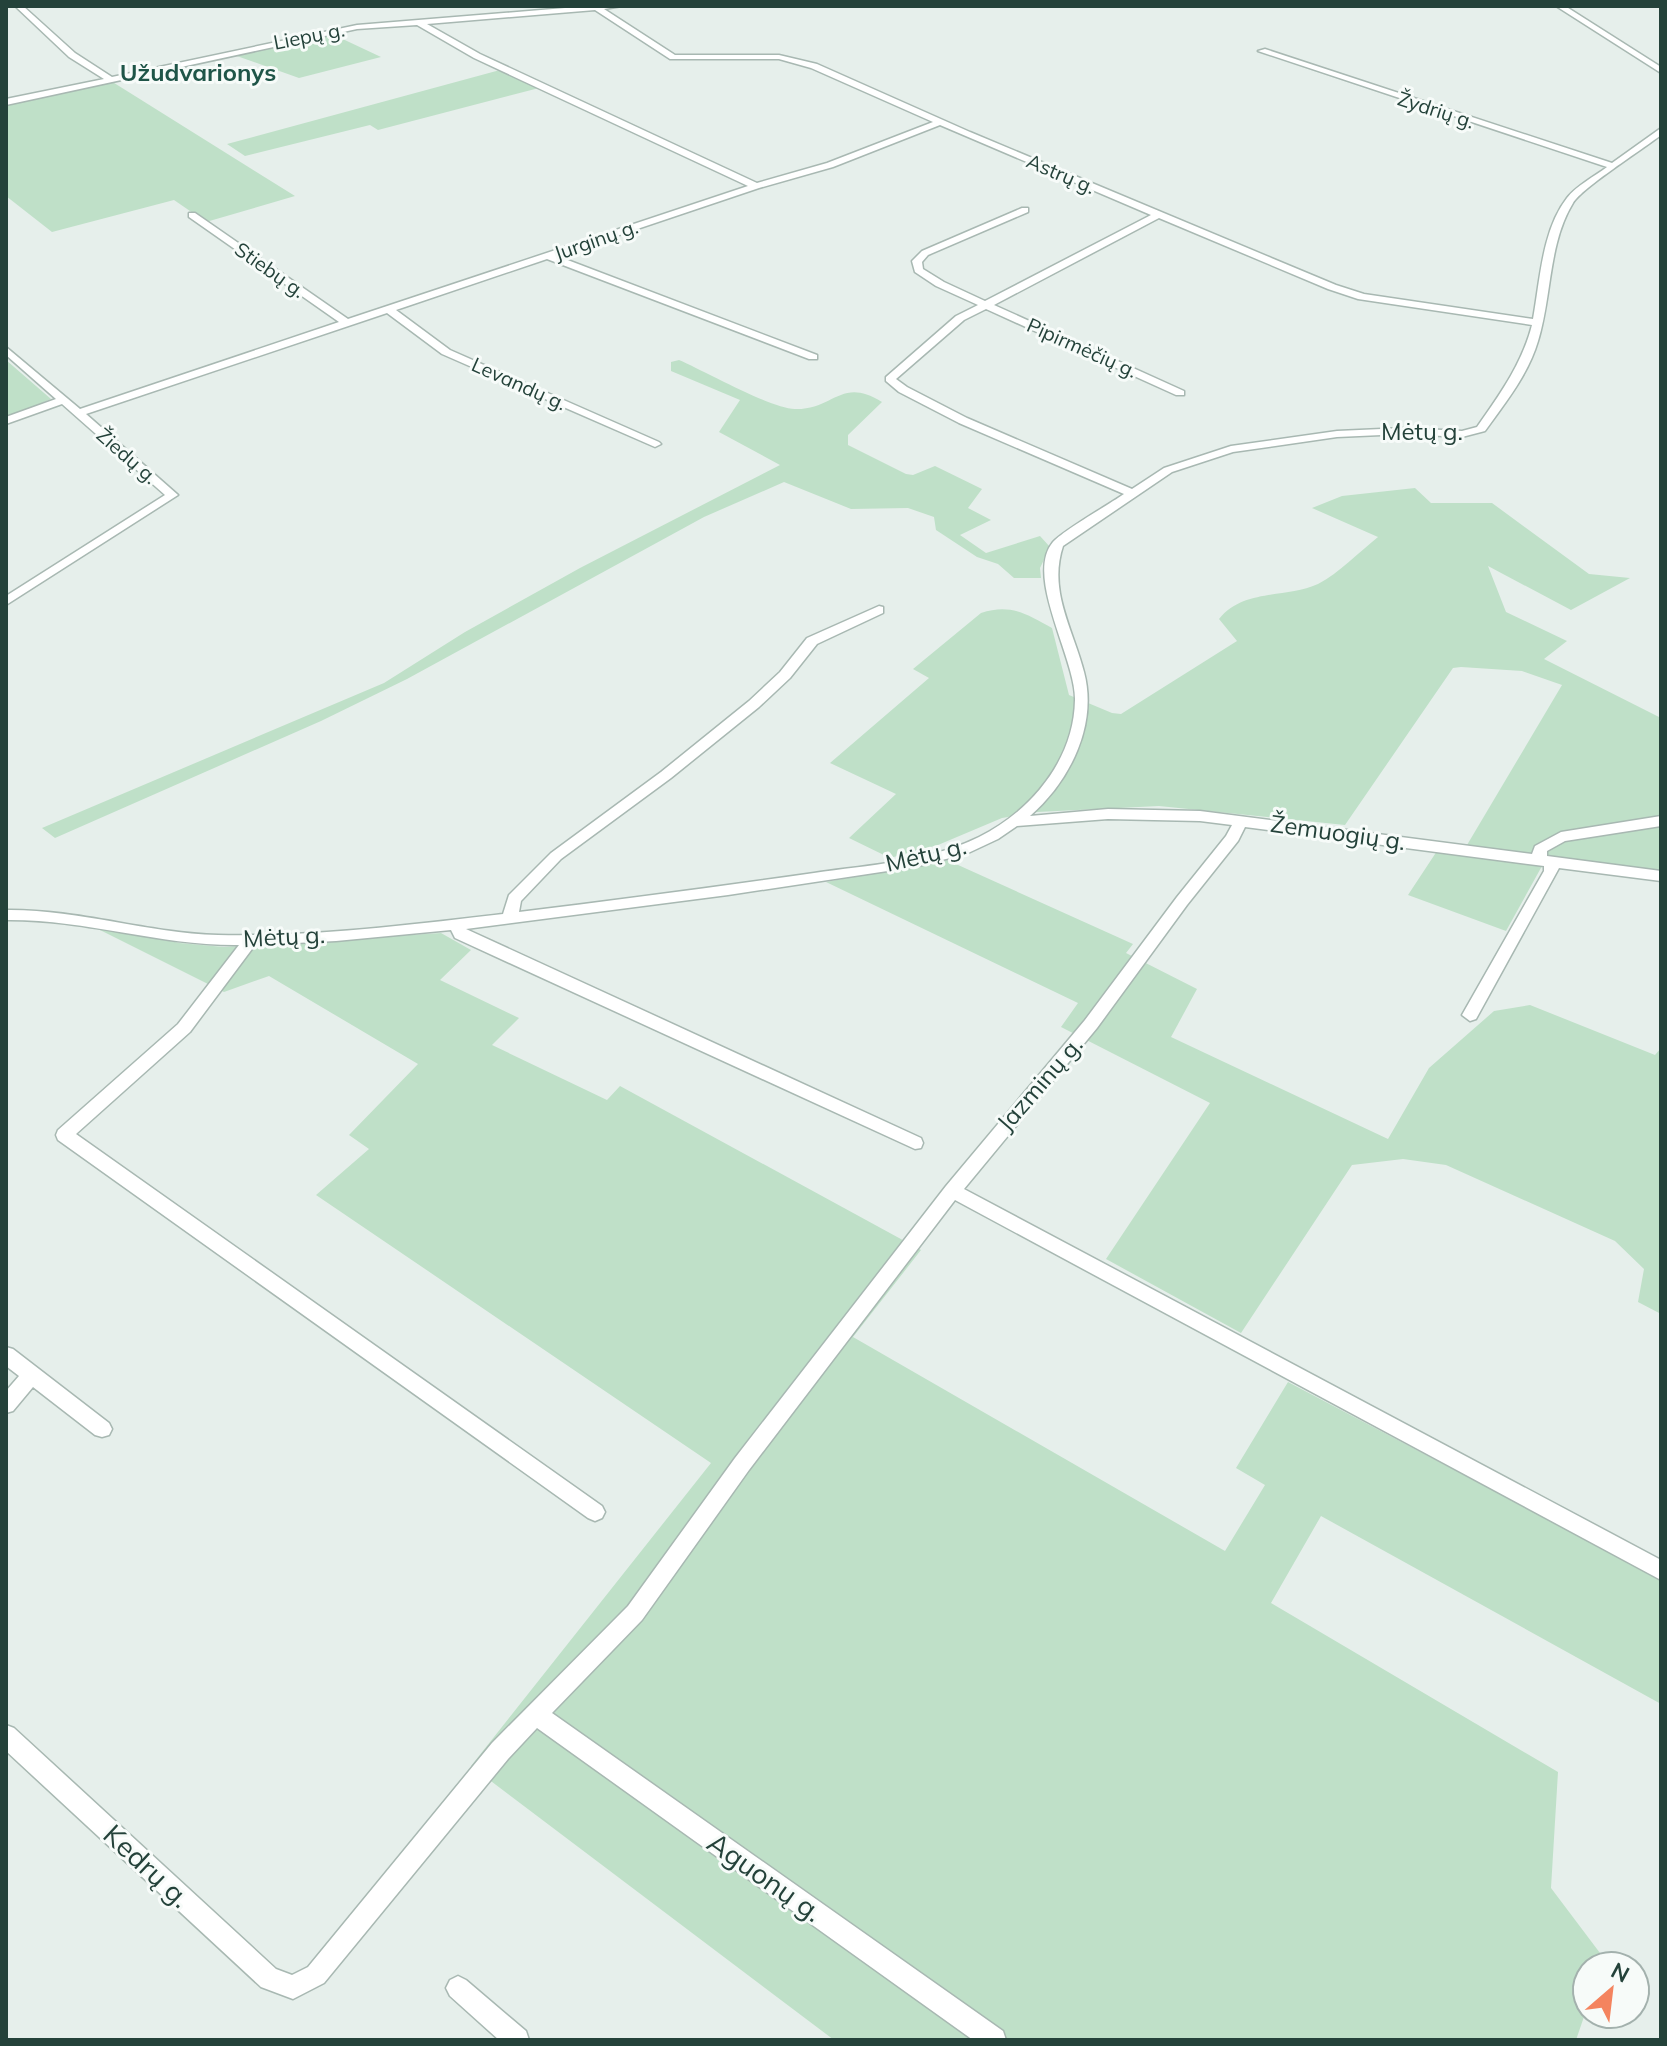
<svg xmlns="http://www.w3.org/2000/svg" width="1667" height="2046" viewBox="0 0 1667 2046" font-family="Mulish,sans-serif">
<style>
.green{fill:#bfe0c8}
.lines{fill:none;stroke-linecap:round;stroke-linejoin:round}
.minor-casing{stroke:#a8b8b2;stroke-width:3}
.minor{fill:#fff;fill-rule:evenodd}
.labels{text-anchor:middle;stroke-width:6;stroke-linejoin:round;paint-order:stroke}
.far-street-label{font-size:20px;fill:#24423a;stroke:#f7fbf9}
.far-quarter-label{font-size:24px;font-weight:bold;fill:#1f5548;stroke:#f7fbf9}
.street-label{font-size:24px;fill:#24423a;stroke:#f7fbf9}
.near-street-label{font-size:28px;fill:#24423a;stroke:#f7fbf9}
</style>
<rect width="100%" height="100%" fill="#e6efeb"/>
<!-- green -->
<path class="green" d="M332,34L381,57L299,78L234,55Z
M500,70L539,88L378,130L370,125L245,156L227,144Z
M111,81L295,196L206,222L174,200L52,232L6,196V105Z
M6,360L51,399L6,418Z
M679,360C705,371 769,408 795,409C834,410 841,376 882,402L848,435V445L906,474L913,475L935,466L982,489L968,508L991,520L960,535L986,553L1040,536L1050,547L1040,568L1041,578H1014L998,564L977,557L936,530L934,517L908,508L851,509L784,482L704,517L407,679L321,721L55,838L42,828L384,683L465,632L580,568L780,465L719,432L740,400L671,371V362Z
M1415,488L1431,503H1492L1589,574L1630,578L1571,610L1488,566L1506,612L1567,641L1544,659L1661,718V871L1467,845L1562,685L1522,671L1461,667L1453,668L1345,825L1159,806L1037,812L1002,818L938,845L890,858L849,838L896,794L830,763L929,678L913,669L981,613C1010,603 1027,614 1052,628L1069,695L1112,713L1121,714L1237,641L1219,619C1244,588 1285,599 1318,584C1339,573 1359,552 1378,537L1312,508L1342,496Z
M1437,851L1542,866L1506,931L1408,895Z
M947,860L1133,944L1126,953L1197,989L1171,1037L1388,1139L1429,1068L1494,1011L1530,1005L1655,1055L1661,1048V1314L1638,1302L1644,1269L1615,1241L1446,1165L1403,1159L1352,1165L1241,1333L1106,1259L1210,1103L1061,1027L1078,1003L826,882Z
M94,927L180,943L224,947L441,933L471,950L440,980L519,1018L492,1045L607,1100L620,1086L921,1250L853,1337L1225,1551L1265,1485L1236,1468L1288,1382L1661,1579V1704L1321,1516L1271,1603L1558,1772L1551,1888L1603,1957L1601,1966H1587V2008L1576,2040H834L471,1766L711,1463L316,1195L369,1149L349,1135L418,1064L269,976L224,992Z"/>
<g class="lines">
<!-- minor casing -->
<g class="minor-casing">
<path id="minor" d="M15,6H23L75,53L112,77L357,25L589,6H622L604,9L675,55H779L817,64L970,132L1336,285L1364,294L1533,319C1540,281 1542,230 1567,198C1576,186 1595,176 1607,167L1258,51L1265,49L1612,163L1661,128V135C1643,149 1582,188 1573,203C1548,244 1552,296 1538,341C1528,375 1505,403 1485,431L1462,437L1404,434L1337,437L1233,452L1172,472L1063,546C1048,591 1073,629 1084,672C1098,725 1070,781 1030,816L1108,809L1200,811L1532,854L1535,846L1561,832L1661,816V826L1565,841L1547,851V856L1661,871V881L1559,868L1476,1019L1470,1021L1462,1015L1544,871V866L1245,827L1238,841L1187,905L1097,1028L964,1189L1661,1560V1580L955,1200L749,1470L642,1620L552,1713L1003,2031L1006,2040H973L537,1728L508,1759L324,1983L293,1999L261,1987L6,1751V1725L14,1728L276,1969L292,1975L308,1967L492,1743L628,1606L735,1458L946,1186L1085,1020L1177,897L1226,836L1232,825L1200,821L1108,819L1017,826L998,839L966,854L914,867L728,895L466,929L921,1138L923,1143L921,1148L915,1149L455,938L451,930L336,941L255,945L190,1032L76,1134L602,1506L605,1512L602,1518L595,1521L588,1518L58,1140L56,1135L58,1130L178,1024L239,945C160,946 85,919 6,920V910C78,909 146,933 218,935C313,937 409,925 503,914L509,895L551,853L661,772L749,701L780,672L807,638L879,606L883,607V613L817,644L790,678L759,707L671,778L561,859L521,901L519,912C617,900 715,887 814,873C868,865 928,862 979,837C1031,811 1074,760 1075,700C1076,659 1024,576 1053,542C1064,530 1108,505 1124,494L959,423L899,392L886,381V377L956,316L978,305L936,286L915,272L912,261L922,251L1022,208H1028V212L928,255L922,262L923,269L944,282L985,301L1151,215L940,125L833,167L759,188L557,256L817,355V359H809L547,259L396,310L450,350L659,442L661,444L655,447L442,354L387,313L86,414L178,495L6,605V596L165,495L62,404L6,424V417L56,399L6,355V347L80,409L339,322L189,217V213H195L348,319L748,186L474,58L417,25L357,29L6,105V99L104,79L69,57ZM595,10L670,59H779L811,68L933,122L827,163L757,183L480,54L427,24ZM1159,218L1328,289L1358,299L1532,325C1522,364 1500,394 1477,427L1462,431L1404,428L1337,431L1231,446L1164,468L1132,489L967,418L907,387L896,379L964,320L986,309L1176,395H1184V391L994,305Z
M1556,6H1565L1661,67V73Z
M6,1347L13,1349L109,1423L112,1429L109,1435L102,1437L95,1435L33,1387L13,1411L6,1413V1391L19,1376L6,1366Z
M458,1976L466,1980L526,2031L529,2040H499L450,1996L446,1988L450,1980Z"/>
</g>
<!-- minor -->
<use href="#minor" class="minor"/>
</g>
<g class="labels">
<!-- far-street labels -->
<g class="far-street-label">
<text transform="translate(309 36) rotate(-11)" y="7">Liepų g.</text>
<text transform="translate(1436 110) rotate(18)" y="7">Žydrių g.</text>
<text transform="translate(1061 174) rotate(23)" y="7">Astrų g.</text>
<text transform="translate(596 240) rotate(-19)" y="7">Jurginų g.</text>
<text transform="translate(270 270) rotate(35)" y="7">Stiebų g.</text>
<text transform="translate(1082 348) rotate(24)" y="7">Pipirmėčių g.</text>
<text transform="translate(519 384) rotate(24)" y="7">Levandų g.</text>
<text transform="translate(127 456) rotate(41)" y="7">Žiedų g.</text>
</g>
<!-- far-quarter labels -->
<g class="far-quarter-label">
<text x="198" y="81">Užudvarionys</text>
</g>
<!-- street labels -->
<g class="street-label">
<text x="1422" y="440">Mėtų g.</text>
<text transform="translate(1338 833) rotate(8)" y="8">Žemuogių g.</text>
<text transform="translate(926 855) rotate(-13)" y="8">Mėtų g.</text>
<text transform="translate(284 937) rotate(-3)" y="8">Mėtų g.</text>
<text transform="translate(1040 1084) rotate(-49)" y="8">Jazminų g.</text>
</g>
<!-- near-street labels -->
<g class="near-street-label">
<text transform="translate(147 1866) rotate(43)" y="10">Kedrų g.</text>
<text transform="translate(765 1877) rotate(35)" y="10">Aguonų g.</text>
</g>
</g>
<!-- border -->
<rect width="1667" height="2046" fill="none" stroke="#24423a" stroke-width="16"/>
<!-- north arrow -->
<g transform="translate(1611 1990) rotate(28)"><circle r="38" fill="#f7fbf9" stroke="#a3b1ad" stroke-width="2"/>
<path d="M0-6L14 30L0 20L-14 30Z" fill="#f4845f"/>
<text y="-12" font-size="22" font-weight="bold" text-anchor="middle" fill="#24423a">N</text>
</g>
</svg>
